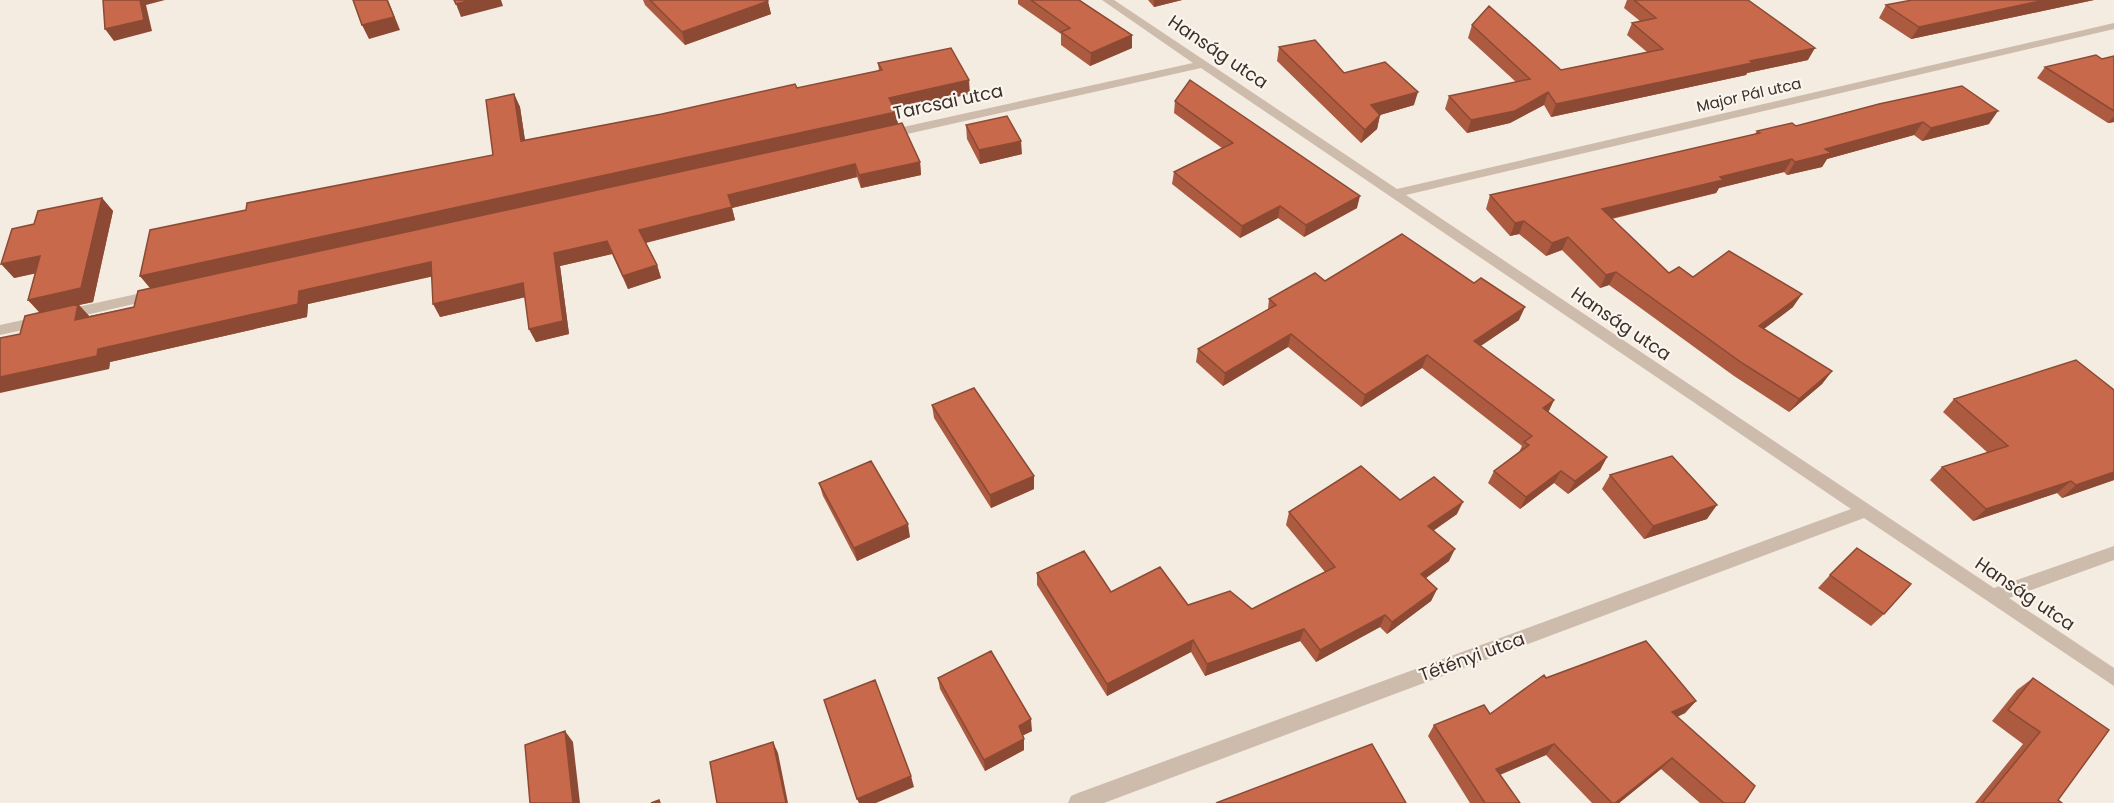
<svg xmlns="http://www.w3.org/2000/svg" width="2114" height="803" viewBox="0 0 2114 803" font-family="Poppins,sans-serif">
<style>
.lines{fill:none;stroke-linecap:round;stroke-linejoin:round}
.street{fill:#cdbbac;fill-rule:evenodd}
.wall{fill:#ac5a40}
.shaded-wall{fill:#8c4a34}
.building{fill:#c8694b;stroke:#8c4a34;stroke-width:1.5}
.labels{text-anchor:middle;stroke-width:4.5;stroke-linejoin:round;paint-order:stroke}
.far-street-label{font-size:15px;fill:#3b302b;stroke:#fbf5ee}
.street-label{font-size:18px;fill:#3b302b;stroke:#fbf5ee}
</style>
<rect width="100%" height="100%" fill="#f4ebe1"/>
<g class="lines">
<!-- street -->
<path class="street" d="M1102,0H1114L1397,189L2114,23V29L1406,195L1994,588L2114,546V560L2009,598L2114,668V686L1864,518L1104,803H1068L1071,796L1078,793L1851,509L1201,68L885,139L879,135L885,131L1193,63Z
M155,290L162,295L160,298L64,320L57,315L64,310Z
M41,316L48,321L46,325L0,335V325Z"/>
</g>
<!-- wall -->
<path class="wall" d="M643,0H767L771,14L685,45L645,5Z
M1018,0H1079L1132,35V48L1090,66L1061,45V34L1018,4Z
M1148,0H1182L1154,7Z
M1627,0H1748L1808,60L1747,73L1746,75L1551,117L1544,105L1510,123L1467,133L1445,109L1449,96L1516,82L1468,38L1472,25L1561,70L1647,52L1627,35L1632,23L1640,21L1624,8Z
M2094,0L1911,39L1879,18L1886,5Z
M1279,47L1344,73L1414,105L1380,115L1377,129L1361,143L1277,61Z
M2114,56V122L2108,123L2037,78L2045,67L2102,59Z
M878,63L970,94L895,110L898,124L920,162L921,175L861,188L857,177L732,208L735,220L646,243L657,265L661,278L628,289L612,254L560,266L569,334L536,342L529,329L525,297L440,317L432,276L308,304L307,317L110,362L109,369L20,334L40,313L28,300L35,273L14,278L34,224L102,198L113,211L93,302L79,305L89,316L134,307L150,288L140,276L246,210L493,155L514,94L520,107L525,140L797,88L879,71Z
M1175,101L1357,208L1304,237L1278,218L1240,238L1172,184L1174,172L1222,148L1174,113Z
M1879,104L1989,124L1922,141L1914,135L1827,159L1822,167L1787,175L1784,172L1719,188L1716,193L1612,219L1669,273L1693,277L1793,307L1764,329L1832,371L1822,384L1789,412L1734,376L1609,285L1600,288L1562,250L1546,256L1519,234L1510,236L1486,209L1490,195L1755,134L1757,131L1796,126Z
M966,125L1022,154L980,164L967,139Z
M1325,281L1519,320L1480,346L1554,400L1548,412L1607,457L1600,470L1568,494L1554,483L1520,509L1488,483L1494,471L1519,452L1522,446L1422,368L1361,407L1288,347L1223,386L1196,362L1198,349L1268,309L1269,299Z
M1954,399L2114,480L2062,498L2057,493L1973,521L1930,480L1942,467L1988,453L1943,412Z
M932,405L1034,489L991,508L934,418Z
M1610,475L1707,519L1644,539L1602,489Z
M819,483L910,537L857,561L823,496Z
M1400,500L1457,514L1434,530L1449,561L1426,578L1437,589L1431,601L1387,634L1380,627L1316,662L1300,641L1205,676L1191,652L1107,696L1037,585V573L1111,592L1188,605L1252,609L1325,572L1286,525L1289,512Z
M1830,575L1884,614L1871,626L1818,588Z
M938,678L1032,731L1022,736L1024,750L985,771L940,689Z
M1546,678L1696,701L1685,713L1677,717L1744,803H1700L1661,769L1619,803H1592L1546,755L1500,775L1520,803H1470L1428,736L1434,725L1490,714Z
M2033,678L2058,800L2062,803H1975L2023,744L1992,721L2017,690Z"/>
<!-- shaded-wall -->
<path class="shaded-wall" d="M140,0H165L146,5L152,31L114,41L105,29Z
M387,0H388L400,30L369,39L362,25Z
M471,0H501L503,6L461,17L456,4Z
M1154,0H1182L1154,7Z
M2045,0H2094L1911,39L1919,27Z
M768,1L771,14L685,45L682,32Z
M1132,35V48L1090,66L1091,53Z
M1815,48L1808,60L1747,73L1746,75L1551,117L1556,104L1750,61Z
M969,80L970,94L891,111L889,98Z
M1418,92L1414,105L1380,115L1377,129L1361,143L1371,105Z
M1548,92L1544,105L1510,123L1467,133L1471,120Z
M514,94L520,107L527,154L521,141Z
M1998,111L1989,124L1922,141L1931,128Z
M896,112L898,125L151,289L140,276Z
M2114,116V122L2108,123Z
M1923,122L1914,135L1827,159L1822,167L1787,175L1795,162L1825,149Z
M1021,141L1022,154L980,164L979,150Z
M1792,159L1784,172L1719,188L1716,193L1596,222L1602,209L1720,177Z
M920,162L921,175L861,188L859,175Z
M855,164L857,177L732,208L735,220L644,243L639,230L728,195Z
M1360,196L1357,208L1304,237L1306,225Z
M102,198L113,211L93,302L79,305L90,317L87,333L41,314L28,300Z
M1280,206L1278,218L1240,238L1242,226Z
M1524,221L1519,234L1510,236L1515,223Z
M1568,237L1562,250L1546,256L1552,243Z
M607,241L612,254L560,266L569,334L536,342L529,329L554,253Z
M40,256L52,270L14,278L1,264Z
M431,262L439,275L308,304L307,317L110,362L109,369L0,393V377L299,291Z
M657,265L661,278L628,289L623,276Z
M1616,272L1609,285L1600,288L1606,275Z
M523,283L530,296L440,317L433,304Z
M1802,294L1793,307L1750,339L1759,326Z
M1525,307L1519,320L1469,354L1474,341Z
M1291,334L1288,347L1223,386L1225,373Z
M1427,355L1422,368L1361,407L1365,395Z
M1832,371L1822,384L1789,412L1799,399Z
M1554,400L1548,413L1543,408Z
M1607,457L1600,470L1568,494L1575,481Z
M1561,471L1554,483L1520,509L1526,497Z
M2114,472V480L2062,498L2076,485Z
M1034,476V489L991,508L990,495Z
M2071,481L2057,493L1973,521L1986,509Z
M1463,502L1457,514L1423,538L1428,526Z
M1717,505L1707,519L1644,539L1653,526Z
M908,524L910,537L857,561L854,548Z
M1455,549L1449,561L1415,586L1421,574Z
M1437,589L1431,601L1387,634L1392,622Z
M1385,615L1380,627L1316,662L1320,650Z
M1304,629L1300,641L1205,676L1207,664Z
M1193,640L1191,652L1107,696V684Z
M1696,701L1685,713L1662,724L1672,712Z
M1031,719L1032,731L1019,737V726Z
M565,731L573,742L580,803H573Z
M1024,739V750L985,771L984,760Z
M773,742L778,753L788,803H786Z
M1554,744L1546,755L1489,779L1496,769Z
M1672,758L1661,769L1619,803H1615Z
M911,776L914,787L876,803H859L857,799Z"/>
<!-- building -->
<path class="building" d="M103,0H140L144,20L105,29Z
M353,0H387L394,17L362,25Z
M454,0H471L456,4Z
M650,0H767L768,1L682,32Z
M1031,0H1079L1132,35L1091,53L1061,32L1070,28Z
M1634,0H1748L1815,48L1750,61L1752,63L1556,104L1548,92L1515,111L1471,120L1449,96L1530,79L1472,25L1489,6L1561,70L1663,49L1632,23L1656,18Z
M1912,0H2045L1919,27L1886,5Z
M1315,40L1344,73L1385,62L1418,92L1371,105L1380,115L1365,130L1279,47Z
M951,48L969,80L889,98L896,112L140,276L150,230L246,210L247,203L493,155L486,100L514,94L521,141L662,114L795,84L797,88L882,70L878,63Z
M2096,55L2102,59L2114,56V111L2045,67Z
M1190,80L1360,196L1306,225L1280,206L1242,226L1174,172L1233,143L1175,101Z
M1962,86L1998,111L1931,128L1923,122L1825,149L1831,153L1795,162L1792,159L1720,177L1723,180L1602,209L1669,273L1679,267L1693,277L1729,251L1802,294L1759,326L1832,371L1799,399L1742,363L1616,272L1606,275L1568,237L1552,243L1524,221L1515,223L1490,195L1760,133L1757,131L1792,123L1796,126L1879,104Z
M1007,116L1021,141L979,150L966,125Z
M902,123L920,162L859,175L855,164L728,195L732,207L639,230L657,265L623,276L607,241L554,253L563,321L529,329L523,283L433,304L431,262L299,291L298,304L98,349L97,356L0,377V338L20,334L25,316L78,304L75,320L134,307L138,291Z
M102,198L81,288L28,300L40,256L1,264L12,229L34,224L38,211Z
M1402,234L1474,283L1481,278L1525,307L1474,341L1554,400L1543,408L1607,457L1575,481L1561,471L1526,497L1494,471L1529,445L1524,442L1532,436L1427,355L1365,395L1291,334L1225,373L1198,349L1276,305L1269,299L1315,273L1325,281Z
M2076,360L2114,390V472L2076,485L2071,481L1986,509L1942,467L2008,446L1954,399Z
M974,388L1034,476L990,495L932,405Z
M1672,456L1717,505L1653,526L1610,475Z
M871,461L908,524L854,548L819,483Z
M1361,466L1400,500L1434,477L1463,502L1428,526L1455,549L1421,574L1437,589L1392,622L1385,615L1320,650L1304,629L1207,664L1193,640L1107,684L1037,573L1084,551L1111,592L1160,567L1188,605L1230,591L1252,609L1335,567L1289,512Z
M1857,548L1911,584L1884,614L1830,575Z
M1646,641L1696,701L1672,712L1755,786L1744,803H1724L1672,758L1615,803H1612L1554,744L1496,769L1520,803H1485L1434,725L1484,705L1490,714L1544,675L1546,678Z
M991,651L1031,719L1019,726L1024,739L984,760L938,678Z
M2033,678L2109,730L2058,800L2062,803H1982L2040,732L2008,710Z
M875,680L911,776L857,799L824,700Z
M565,731L573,803H530L525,745Z
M773,742L786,803H717L710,762Z
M1372,744L1406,803H1216Z
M659,800L660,803H651Z"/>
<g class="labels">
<!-- far-street labels -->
<g class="far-street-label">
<text transform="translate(1749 95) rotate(-13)" y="5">Major Pál utca</text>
</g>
<!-- street labels -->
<g class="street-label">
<text transform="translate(1218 52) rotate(34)" y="6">Hanság utca</text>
<text transform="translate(948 102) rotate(-12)" y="6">Tarcsai utca</text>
<text transform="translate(1621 324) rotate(34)" y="6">Hanság utca</text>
<text transform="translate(2025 594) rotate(34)" y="6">Hanság utca</text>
<text transform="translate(1472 657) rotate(-20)" y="6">Tétényi utca</text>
</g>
</g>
</svg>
